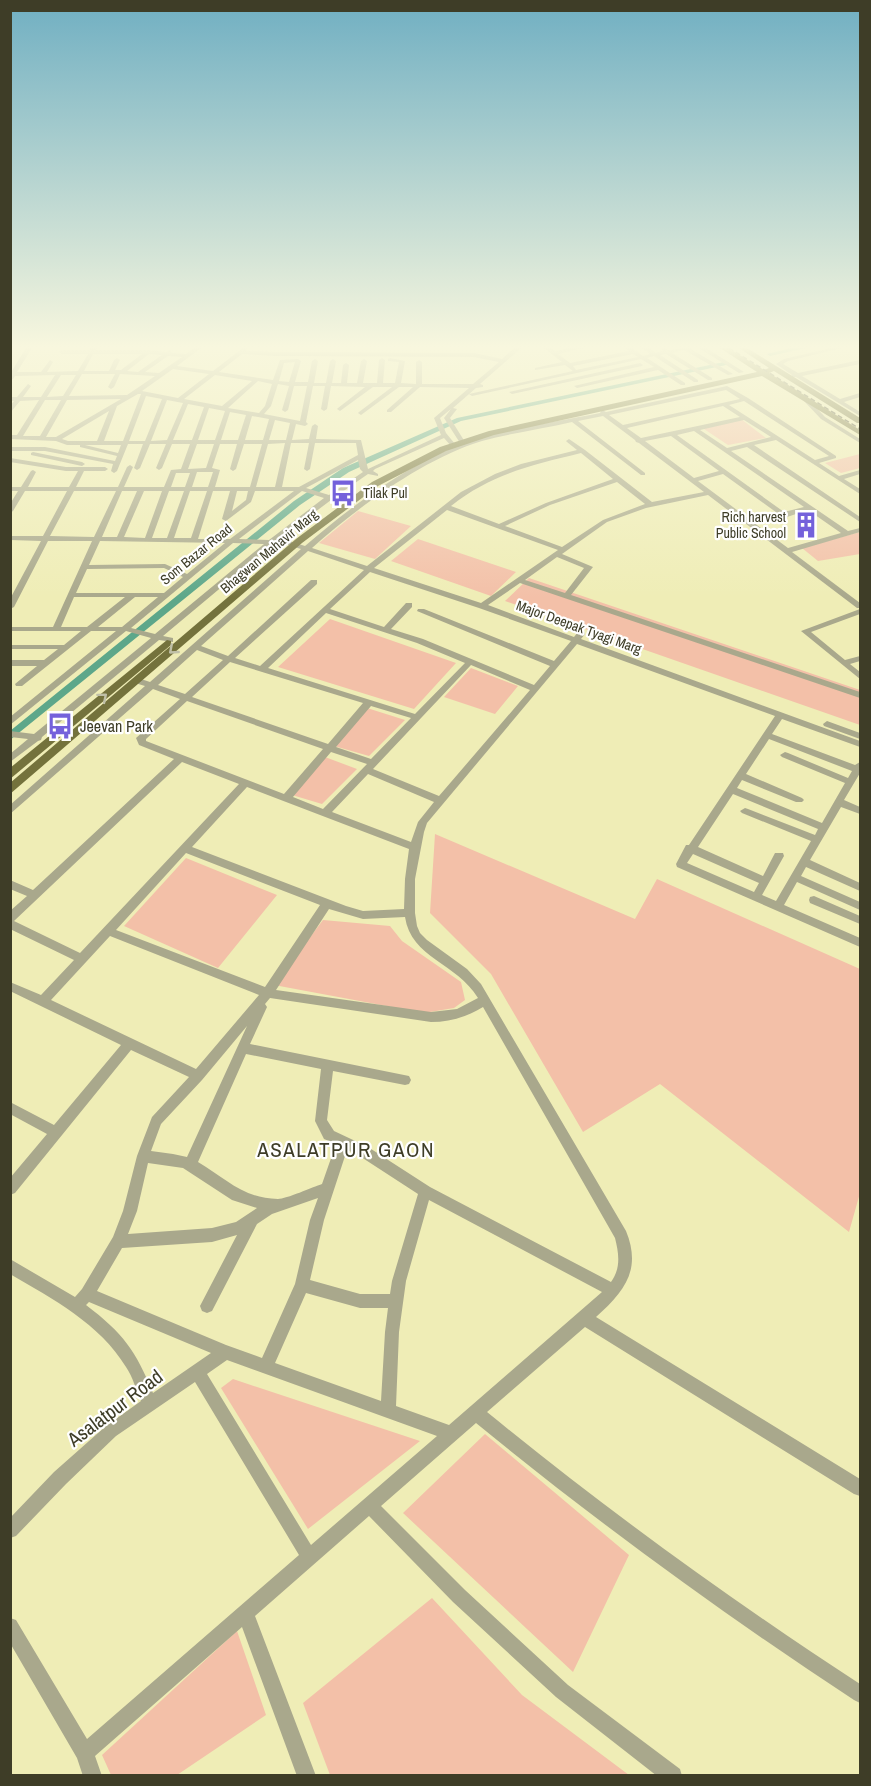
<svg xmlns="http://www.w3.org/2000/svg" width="871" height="1786" viewBox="0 0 871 1786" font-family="'Archivo Narrow',sans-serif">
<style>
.green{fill:#f3c0a8}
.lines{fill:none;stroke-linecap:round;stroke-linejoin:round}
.canal{fill:#5da78a;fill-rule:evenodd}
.minor{fill:#a9a88c;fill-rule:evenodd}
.major{fill:#74723c;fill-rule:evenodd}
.rail{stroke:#57563b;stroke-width:1.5;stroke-dasharray:5 3;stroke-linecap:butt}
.oneway{stroke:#c0c0a7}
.labels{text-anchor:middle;stroke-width:4.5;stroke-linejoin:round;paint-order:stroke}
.far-poi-label{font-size:14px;fill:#3e3d27;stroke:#fff;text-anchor:start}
.far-street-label{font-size:14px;fill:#3e3d27;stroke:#fff}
.poi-label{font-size:16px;fill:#3e3d27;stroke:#fff;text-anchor:start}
.near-street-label{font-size:20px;fill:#3e3d27;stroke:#fff}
.near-neighbourhood-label{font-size:21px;letter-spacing:1.5px;fill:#3e3d27;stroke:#fff}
</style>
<rect width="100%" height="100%" fill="#efedb6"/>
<!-- green -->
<path class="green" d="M741,419L766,438L728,445L701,427Z
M860,454V468L841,473L825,463Z
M358,511L411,526L375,559L319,543Z
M860,532V554L818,561L802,548Z
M418,539L516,572L491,596L391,561Z
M529,578L860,690V725L505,601Z
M330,619L456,663L414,709L278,667Z
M471,668L518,686L495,714L444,697Z
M367,708L405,720L369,756L334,746Z
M325,757L357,769L322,804L292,795Z
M435,834L635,919L657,879L860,969V1193L849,1232L660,1084L583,1132L491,974L430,913Z
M186,858L277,895L218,968L124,926Z
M323,920L390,926L402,941L461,982L465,1000L454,1008L424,1013L274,985Z
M233,1379L420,1441L308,1529L221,1388Z
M485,1434L629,1555L573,1672L403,1513Z
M432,1598L522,1695L629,1775H330L303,1703Z
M237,1631L266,1715L177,1775H111L102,1755Z"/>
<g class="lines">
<!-- canal -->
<path class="canal" d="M791,348H806L770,356L767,354Z
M724,362L727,364L726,365L461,421L349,472L300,505L10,740V731L294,501L343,468L457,418Z"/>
<!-- minor -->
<path class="minor" d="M26,348H32L17,372H41L50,360L53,362L47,372L78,371L88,354H62L59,352L62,350H90L91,348H97L95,350H148L166,352L170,350L172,353L186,354L194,348H201L177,366L213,371L243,348H247L246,351L275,352L474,353L502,359L514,348H521L480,384L483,385V387L476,388L453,408L457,409L450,418L465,442L464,443H460L444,418L451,409L440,418L446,433L455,444V446H451L444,438L375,469L373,471L378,474V476L368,474L335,497L341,499V501L331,500L278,540H286L305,546C352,505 419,456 479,438C517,427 561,421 600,413L602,410L606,412L727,386L748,398L836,456V458L819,463L839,476L860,470V474L844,479L860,489V494L776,440L754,445L860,517V522L747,447L731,451L848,531L860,528V532L792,552L860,603V608H857L708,495L646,508L607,522L562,554L593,567L571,595L860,692V698L520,583L488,605L574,637L578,632H584L585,634L581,639L860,741V747L782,719L772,734L855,765L860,762V773L844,800L860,807V814L841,807L810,860L860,883V891L806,867L801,876L860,902V910L797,882L784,905L860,938V947L677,867L676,864L686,845H689L775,716L577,644L427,823L424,832L415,879V913L417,926L420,933L427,940L467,969L481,984L626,1231C642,1270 624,1292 596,1317L860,1479V1496L854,1494L585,1327L487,1412C607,1510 731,1600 860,1684V1703L854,1700C723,1614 597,1522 476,1423L381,1506L465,1590L568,1685L680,1769L682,1776H657L556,1697L453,1602L369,1516L255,1616L316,1776H297L242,1627L95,1756L102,1776H83L77,1758L10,1643V1618L16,1620L87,1739L299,1555L195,1382L116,1436L66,1484L16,1536L10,1538V1518L54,1472L106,1426L141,1401C136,1390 133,1377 126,1367C100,1324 53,1299 10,1274V1259L75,1297L82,1289L113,1237L123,1211L137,1156L152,1117L189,1077L131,1050L15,1193L10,1195V1178L47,1134L10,1114V1102L54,1125L121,1045L10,991V982L41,995L74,960L10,929V911L27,896L10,889V880L33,890L174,759L139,745L136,738L180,699L153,689L10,814V805L145,686L135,683V679L138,678L150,682L301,549L285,544H273L163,636L173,638V642L159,640L42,737L41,740L38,741L10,762V754L28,739L10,737V731L34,734L151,638L126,631L10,725V717L116,631H91L22,686H16L15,684L37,666H10V660H44L58,649H10V645H64L81,631H10V627H53L92,541H48L14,607L10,609V599L41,541L10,540V536H43L67,491H25L13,511L10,513V504L18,491H10V487H21L31,471L33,470L36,472L28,487H69L78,471H66L10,462V458L66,467H105L108,469L105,471H84L76,487H118L127,467L130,465L133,467L124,487H164L171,470L181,469L190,444H172L162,468L159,470L156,468L166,444H150L140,468L137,470L134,468L143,444H128L117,471L114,473L111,471L113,464L45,451H10V447H45L115,461L117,456L80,447V445H67L56,441L10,439V435H17L39,400L20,401L10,413V406L14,401H10V397H17L28,384L31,386L23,397H41L55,375L15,376L13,379L10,380V374ZM93,354H142L121,370H115L120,360L117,358L114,360L109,371H84ZM149,354L162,355L138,372L127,371ZM242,354L275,356L474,357L499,362L473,384H422V362L419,360L416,362V384L401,383L405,361L390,358L388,359V361L399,362L395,383H383L385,360L382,358L379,360L377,383H363L367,361L364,359L361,361L357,383H347L349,365L346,363L343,365L341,383H332L336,361L333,359L330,361L326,383H314L318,361L315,359L312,361L308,382H295L301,361L298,359L280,360L273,380L219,372ZM168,356L182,357L159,373L145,372ZM295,362L289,382L279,381L284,363ZM173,369L209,374L178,398L142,391ZM82,374H115L108,387L111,389L114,387L120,374L155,376L127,395L69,396ZM61,375H76L63,396L47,397ZM215,375L252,381L222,406L184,399ZM258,381L272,384L265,406L259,413L228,408ZM278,384L289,386L282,410L285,412L288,410L294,386H307L300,421L264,414L271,406ZM313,386H325L321,409L324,411L327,409L331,386L365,387L338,408L337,409L340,411L373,387H392L359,412L358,413L361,415L399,387H413L387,410V412H391L420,387L469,388L434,418L441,435L368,469L361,440L316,439L318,426L315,424L312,426L309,439L292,440L296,424L305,426L308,424L306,422ZM726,390L740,399L623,425L609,415ZM138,394H141L123,441H104L117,406ZM146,396L162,399L145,441H129ZM121,399L56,437H46L67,400ZM45,400H61L40,436H23ZM167,400L183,403L167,440L151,441ZM744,401L829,456L815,460L729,405ZM188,404L204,407L192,440H173ZM723,406L740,417L641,438L627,428ZM209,408L225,411L215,440H198ZM109,411L97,441H68L62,439ZM230,412L246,415L238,440H221ZM252,416L269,419L263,440H245ZM603,416L635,440L636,442L639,443L704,492L652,502L585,450L569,439L566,441L567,442L577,450L521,464L495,474L461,492L367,566L312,548C358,507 423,459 482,441C511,433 543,429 572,422L641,475H645V473L578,421ZM275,420L290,423L286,440H269ZM744,420L771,437L727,448L700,430ZM694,431L804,507L784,512L677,435ZM671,436L719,471L694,478L645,441ZM285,443L275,487H256L268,444ZM291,443H309L304,469L307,471L310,469L315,443H356L358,455L299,487H282ZM197,444H214L206,468L188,469ZM220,444H237L230,469L233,471L236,469L244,444H262L250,487H215L220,470L212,468ZM85,445H121L118,453ZM581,453L613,479L546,503L499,524L451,506C491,474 532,465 581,453ZM358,460L360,469L363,472L329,495L306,488ZM197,472H213L208,487H192ZM176,473H190L185,487H171ZM723,474L780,515L787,517L808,510L841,533L788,548L698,481ZM617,482L645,504L603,520L562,547L505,526L550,505ZM74,491H116L94,537L50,536ZM122,491H137L117,537H102ZM144,491H162L145,538L124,537ZM169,491H184L167,538H152ZM190,491H207L191,538H174ZM213,491H230L222,519L226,521L251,502L255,491H294L230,539H198ZM237,491H248L246,500L232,511ZM302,491L324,498L269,540L239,539ZM447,510L558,550L481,603L374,568ZM100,541L225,543L187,574L165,564L89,565ZM233,543L264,544L155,634L131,628ZM308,551L364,570L260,666L235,658L317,584V580H311L228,656L201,646ZM557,557L584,568L565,593L525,580ZM164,568L183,577L164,593H76L87,569ZM370,572L479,608L571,641L554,661L424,609H418L417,611L550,666L534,685L423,639L391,629L412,607V603H406L384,627L330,609ZM74,597H125L87,627H61ZM135,597H158L122,627H98ZM326,613L417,643L465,663L415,714L268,668ZM197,650L223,660L185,694L158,685ZM230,662L363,703L328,744L192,697ZM471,665L530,690L439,796L373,769ZM187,701L323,749L284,794L146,741V739ZM371,706L411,718L371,759L336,747ZM769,739L852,771L848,778L788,753L785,752L780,755L782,757L845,783L822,823L737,788L742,780L796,802H802L804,800L802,798L746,774ZM331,752L367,764L323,809L293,797ZM182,762L239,784L80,953L14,921ZM368,774L434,802L418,822L411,842L332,812ZM247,787L409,849L405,879L404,909L363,911L346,906L192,847ZM733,794L818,829L815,835L748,809L745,808L740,811L742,813L811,841L776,901L762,895L784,856L783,853H775L763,876L698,847ZM186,853L320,905L265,987L116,930ZM693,854L759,883L754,892L687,863ZM329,909L363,919L405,917C411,958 457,963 478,998L457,1009L431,1012L276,990ZM110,936L259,995L196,1069L51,1000ZM270,998L431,1022C450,1022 466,1017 483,1007L615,1238C619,1254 621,1268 611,1282L430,1187L368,1147L334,1131L327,1120L333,1071L405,1085L409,1084L411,1080L409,1076L250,1044L267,1007L265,1004ZM247,1026L187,1157L173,1154L151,1151L161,1124L202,1080ZM246,1054L321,1069L315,1121L324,1139L336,1144L322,1184C313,1187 286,1199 278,1199C242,1198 227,1179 198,1162ZM347,1150L358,1155L418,1194L392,1281L390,1294H360L310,1280L324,1220ZM148,1163L183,1168L232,1200L257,1208L236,1222L212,1228L128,1234L137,1211ZM318,1198L310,1220L295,1284L262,1358L226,1345L97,1291L122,1248L212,1242L237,1235L200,1306L202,1311L207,1313L212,1311L257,1224L272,1214ZM429,1200L602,1292L449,1425L396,1406L399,1332L406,1281ZM306,1293L360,1308H388L385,1332L381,1401L275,1363ZM89,1302L211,1353L153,1393C136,1351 123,1333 86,1305ZM227,1360L437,1436L311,1545L207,1374Z
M544,348H551L555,351L570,348H583L558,354L570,363L629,351L625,348H632L643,356L650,354L642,348H649L656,353L662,351L661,350L664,348L668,350L689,348L733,374L728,375L684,350L672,353L712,378V380H708L666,354L660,355L698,380V382H694L654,356L647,358L685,383V385H681L658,370L577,388L574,386L654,367L641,359L472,396L469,394L573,371L565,365L535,370V368L562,362ZM633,354L638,357L576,370L573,366Z
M699,348H706L744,372L739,373Z
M831,348H842L788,361L783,364L798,373L860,360V364L802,376L840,399L860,393V397L844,402L860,412V416L796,377H791L792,375L776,364L784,359Z
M640,363L643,365L642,366L512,394L509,392Z
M803,398H807L825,417L860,439V443L821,419L803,400Z
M33,452L82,462L85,464L82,466L31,455V453Z
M860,609V614L811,632L845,660L860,656V661L850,664L860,672V679L801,631Z
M827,721L860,733V739L824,726L823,724Z
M814,896L860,916V924L810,903L809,900L810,897Z"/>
<!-- major -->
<path class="major" d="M720,348H728L764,370L769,368L739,348H747L860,418V423H857L774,371L769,373L860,430V435L762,376L494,435L446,451L378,486L302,543L10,794V783L296,539L372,482L440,447L489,431L757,372Z
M167,640L171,641V645L10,779V768Z"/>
<!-- rail -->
<path class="rail" d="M729,348L860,429"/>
</g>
<!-- one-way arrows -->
<defs><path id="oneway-chevron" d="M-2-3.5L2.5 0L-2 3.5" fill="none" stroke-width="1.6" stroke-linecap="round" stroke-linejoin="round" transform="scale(1.5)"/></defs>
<g class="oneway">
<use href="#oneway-chevron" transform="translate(173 650) rotate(139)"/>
<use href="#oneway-chevron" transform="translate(103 697) rotate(-40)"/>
</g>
<!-- sky -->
<linearGradient id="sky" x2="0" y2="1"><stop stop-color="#70afc2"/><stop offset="0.58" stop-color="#f8f7de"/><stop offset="1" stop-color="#f8f7de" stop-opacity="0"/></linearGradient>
<rect width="871" height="598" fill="url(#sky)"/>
<!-- icons -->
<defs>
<g id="bus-bare" transform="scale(2.07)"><path d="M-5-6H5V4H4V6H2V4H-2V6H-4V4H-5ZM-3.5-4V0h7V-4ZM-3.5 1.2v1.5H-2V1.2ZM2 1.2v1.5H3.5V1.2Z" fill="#7461db" stroke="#fff" stroke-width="2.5" paint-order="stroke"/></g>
<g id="building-bare" transform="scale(2.07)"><path d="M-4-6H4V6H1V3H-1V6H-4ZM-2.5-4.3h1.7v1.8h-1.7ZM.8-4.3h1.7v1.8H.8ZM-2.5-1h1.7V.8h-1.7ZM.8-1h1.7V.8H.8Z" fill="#7461db" stroke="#fff" stroke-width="2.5" paint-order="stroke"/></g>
</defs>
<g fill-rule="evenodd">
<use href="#bus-bare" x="343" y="493"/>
<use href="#building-bare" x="806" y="525"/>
<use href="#bus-bare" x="60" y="726"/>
</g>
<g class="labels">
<!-- far-poi labels -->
<g class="far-poi-label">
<text x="363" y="498">Tilak Pul</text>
<text x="786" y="522" text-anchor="end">Rich harvest<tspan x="786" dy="16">Public School</tspan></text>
</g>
<!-- far-street labels -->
<g class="far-street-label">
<text transform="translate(269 551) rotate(-40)" y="5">Bhagwan Mahavir Marg</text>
<text transform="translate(196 554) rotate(-39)" y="5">Som Bazar Road</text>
<text transform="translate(579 627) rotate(20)" y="5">Major Deepak Tyagi Marg</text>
</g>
<!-- poi labels -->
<g class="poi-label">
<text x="80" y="732">Jeevan Park</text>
</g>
<!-- near-street labels -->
<g class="near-street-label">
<text transform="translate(115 1408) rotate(-37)" y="7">Asalatpur Road</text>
</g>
<!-- near-neighbourhood labels -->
<g class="near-neighbourhood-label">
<text x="346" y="1157">ASALATPUR GAON</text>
</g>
</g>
<!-- border -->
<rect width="871" height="1786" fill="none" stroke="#3e3d27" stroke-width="24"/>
</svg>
